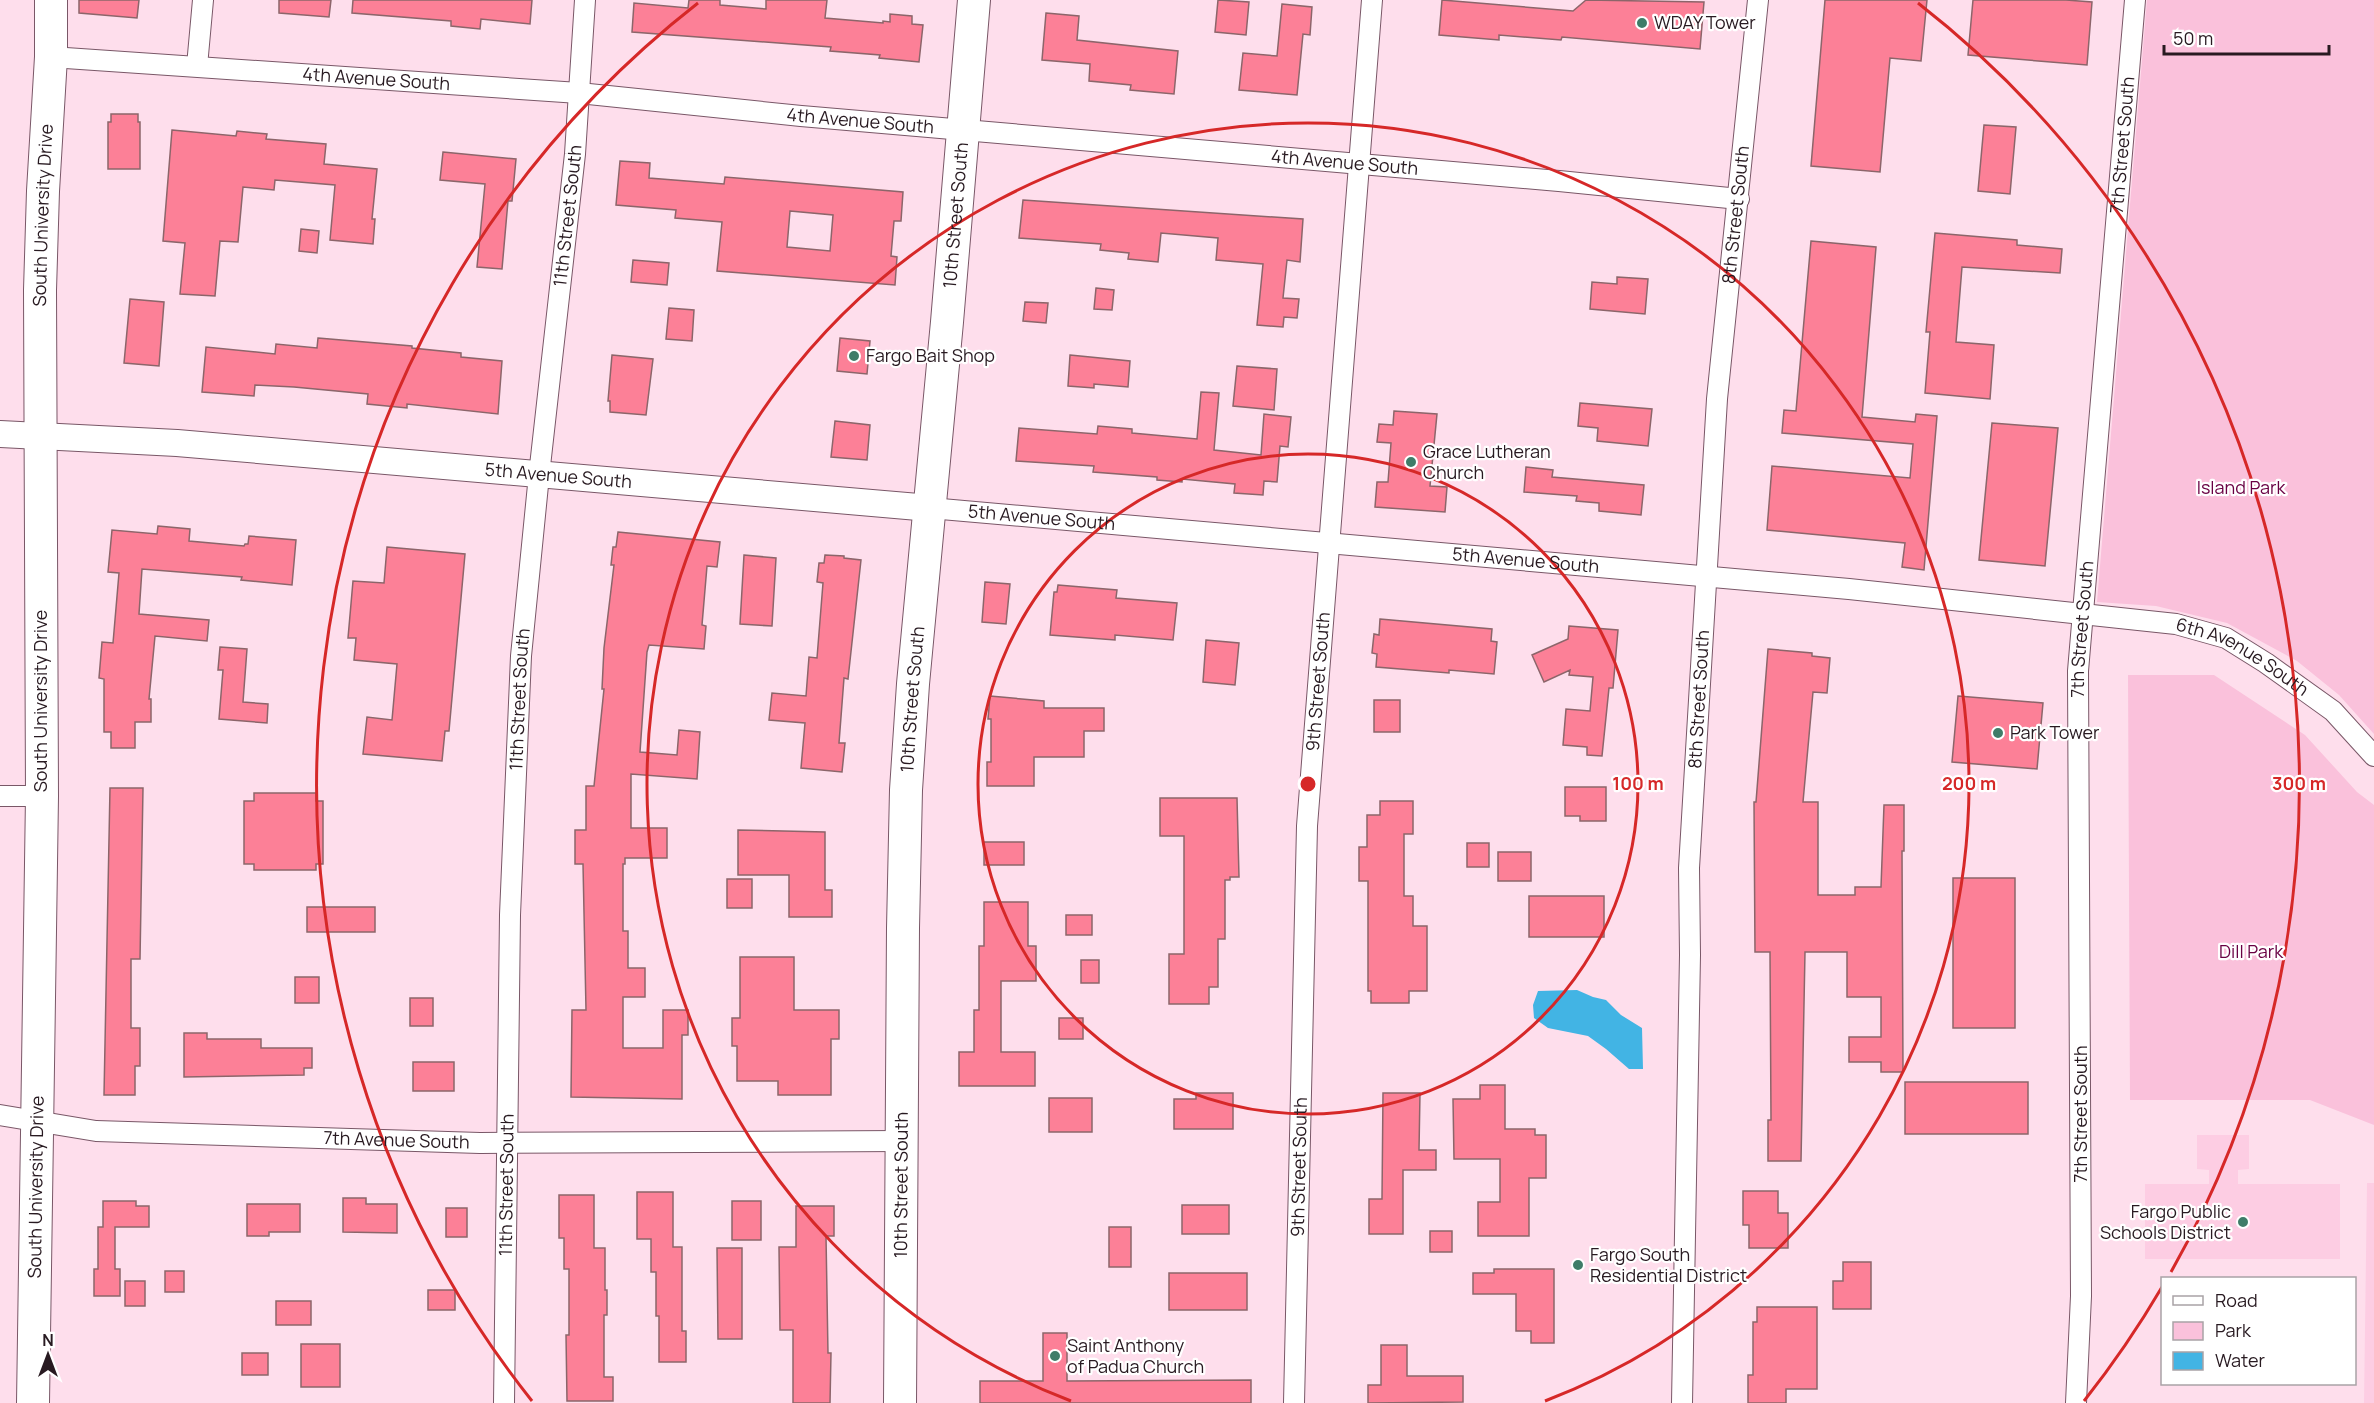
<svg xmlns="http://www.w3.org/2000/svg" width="2374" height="1403" viewBox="0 0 2374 1403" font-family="Manrope,sans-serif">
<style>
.built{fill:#fdcde3}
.green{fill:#fac1db}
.water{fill:#42b4e4}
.building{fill:#fc8097;stroke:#8c656a;stroke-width:1.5;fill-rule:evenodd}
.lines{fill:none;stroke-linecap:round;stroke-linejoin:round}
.minor-casing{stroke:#795767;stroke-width:22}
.tertiary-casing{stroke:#795767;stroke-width:28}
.primary-casing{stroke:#795767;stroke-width:34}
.minor{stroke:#fff;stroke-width:20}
.tertiary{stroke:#fff;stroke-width:26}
.primary{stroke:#fff;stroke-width:32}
.ring{fill:none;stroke:#d62828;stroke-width:3}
.poi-dot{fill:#3f7c68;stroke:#fff;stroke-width:2}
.labels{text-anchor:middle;stroke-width:4.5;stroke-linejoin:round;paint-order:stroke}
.poi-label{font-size:18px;fill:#281a21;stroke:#fff;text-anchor:start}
.street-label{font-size:18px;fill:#281a21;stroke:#fff}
.park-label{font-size:18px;fill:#690043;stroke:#fff}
.centre{fill:#d62828;stroke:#fff;stroke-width:3}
.ring-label{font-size:18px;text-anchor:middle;font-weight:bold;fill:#d62828;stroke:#fff;stroke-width:4.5;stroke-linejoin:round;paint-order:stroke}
</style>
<rect width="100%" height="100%" fill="#fedeec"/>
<!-- built -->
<path class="built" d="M2197,1135H2249V1169L2238,1170V1184H2340V1259H2145V1184H2209V1170L2197,1169Z
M2367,1183H2374V1403H2364Z"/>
<!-- green -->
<path class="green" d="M2147,0H2374V734L2339,695L2297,661L2227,623L2156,606L2097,602Z
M2128,675H2214L2305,735L2357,792L2374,805V1125L2310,1100H2130Z"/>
<!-- water -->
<path class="water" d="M1577,990L1593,997L1606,1000L1621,1015L1642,1028L1643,1069H1629L1606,1049L1588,1036L1548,1028L1534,1018L1533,1005L1538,991Z"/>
<!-- building -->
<path class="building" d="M79,0H139L137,18L79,13Z
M279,0H331L329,17L279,13Z
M353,0H532L530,24L481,19L480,29L451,26V21L352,13Z
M689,0H720V5L766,9V0H827L825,18L883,23V21L890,22V14L912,16V24L923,25L919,62L879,58L880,55L830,51L831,47L632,32L634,3L688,8Z
M1218,0L1249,2L1246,35L1215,32Z
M1442,0L1573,11L1586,0L1704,2L1700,49L1562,37L1561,40L1499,35V40L1439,35Z
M1825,0H1927L1921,61L1890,58L1880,172L1811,166Z
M1973,0H2066L2092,2L2087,65L1968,55Z
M1282,4L1312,7L1310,35L1303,34L1297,95L1239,90L1243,53L1277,56Z
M1046,13L1079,16L1077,40L1178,51L1174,94L1130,90L1131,85L1089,81L1090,64L1042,60Z
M111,114H138V122H140V169H108V122H111Z
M1984,125L2016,127L2010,194L1978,191Z
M172,130L236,136L237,131L267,134L266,139L326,144L324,164L377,169L372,219H375L373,244L330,240L335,185L275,180L274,190L243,187L238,242L220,241L215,296L180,294L185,243L163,241Z
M443,152L516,159L512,201H508L502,269L477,267L485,184L440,180Z
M620,161L650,163L649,178L724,184L725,177L903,192L901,221H894L891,256L897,257L895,285L717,271L722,222L675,218L676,210L616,205ZM790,211L833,215L830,251L787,247Z
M1023,200L1303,219L1300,262L1287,260L1283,298L1299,299L1297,318L1284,317L1283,327L1257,325L1263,264L1216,260L1218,238L1161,233L1158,262L1128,259L1129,253L1100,250L1101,244L1019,238Z
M301,229L319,231L317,253L299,251Z
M1935,233L2017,240V245L2062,249L2060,273L1962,267L1956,342L1994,345L1990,399L1925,393L1930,332H1926Z
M1811,241L1876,247L1862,417L1915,422L1916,414L1937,416L1924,570L1902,567L1905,543L1767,530L1772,466L1910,478L1913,444L1782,433L1784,410L1796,411Z
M633,260L669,263L667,285L631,282Z
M1617,277L1648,279L1645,314L1590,309L1592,282L1617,284Z
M1096,288L1114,290L1112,310L1094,309Z
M130,299L164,302L159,366L124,363Z
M1025,302L1048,303L1046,323L1023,321Z
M669,308L694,310L692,341L666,339Z
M318,338L412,346V348L461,353V357L502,361L498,414L407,404V408L367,404L368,394L294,387L255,385L254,396L202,392L206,347L275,354L276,344L317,348Z
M840,338L870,341L867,374L837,371Z
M612,355L653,359L646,415L610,412V401H608Z
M1070,355L1130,361L1128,387L1094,384V388L1068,386Z
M1237,366L1277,369L1274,410L1233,406Z
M1201,392L1219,393L1214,450L1261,455L1264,414L1291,417L1288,447L1280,446L1277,482L1264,481L1263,495L1234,493L1235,484L1182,479V482L1157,480V477L1093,472L1094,466L1016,461L1019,428L1097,434L1098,426L1132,429V433L1197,439Z
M1580,403L1652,409L1648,446L1597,441L1598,428L1578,426Z
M1394,411L1437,414L1430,486L1447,487L1445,512L1375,507L1377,482H1388L1391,443L1377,442L1379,424L1393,425Z
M835,421L870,425L867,460L831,457Z
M1992,423L2058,428L2045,566L1979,560Z
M1526,467L1553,470L1552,477L1644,485L1641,515L1599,511V503L1576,501L1577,496L1524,492Z
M158,526L190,529L189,541L244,546L245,544H248L249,536L296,540L292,585L241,580L242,577L142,569L139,614L209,620L207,641L155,636L149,699H151V722H135V748H111V732H104V679L99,678L102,642L113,643L119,573L108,572L112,530L157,534Z
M618,532L720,542L717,567L707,566L702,625L706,626L704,649L649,645L647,652L640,752L677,755L679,730L700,732L697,779L631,774V828H667V858H625V864H623V931H628V968H645V997H623V1048H663V1010H688V1035H682V1099L571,1097L572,1010H586L583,864H575V830H586V786H594L604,689H602L604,648L614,565H611L613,547H616Z
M387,547L465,554L449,731H445L442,761L363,754L367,717L392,720L397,664L354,660L356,638H348L353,581L384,583Z
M744,555L776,558L772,626L740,624Z
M825,555L844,556V558L861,560L848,679L844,678L839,743H845L842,772L801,768L805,723L769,720L772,693L806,696L809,657L817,658L823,583L817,582L819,563H824Z
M985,582L1010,584L1006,624L982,622Z
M1058,585L1117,590L1116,598L1177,603L1173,640L1115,635V640L1050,635L1054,592H1057Z
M1380,619L1492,629L1491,641L1497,642L1494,674L1449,670V673L1376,667L1377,654L1372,653L1374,634L1379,635Z
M1569,626L1618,630L1613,688H1609L1602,756L1587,755V747L1563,745L1566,709L1590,711L1593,677L1569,675L1570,670L1544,682L1532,655L1568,639Z
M1206,640L1239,643L1235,685L1203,682Z
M220,647L247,649L243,702L268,704L267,723L219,719L223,670H218Z
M1768,649L1812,653V656L1830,658L1827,693L1813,692L1803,802H1818V895H1855V887H1881L1884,805H1904V851H1902L1903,1072H1881V1062H1849V1037H1881V997H1847V952H1805L1801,1161H1768V1120H1771L1770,952H1755L1754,802H1756Z
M990,696L1044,701V708H1104V731H1084V757H1034V786H987V762H991V719H988Z
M1958,696L2043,703L2037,769L1952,762Z
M1374,700H1400V732H1374Z
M1565,787H1606V821H1580V816H1565Z
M110,788H143L140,959H131V1028H140V1066H135V1095H104Z
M254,793H316V801H323V864H316V870H254V864H244V801H254Z
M1160,798H1237L1239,877H1230V880H1225V939H1218V987H1209V1004H1169V954H1184V836H1160Z
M1380,801H1413V834H1404V896H1413V926H1427V991H1409V1003H1371V991H1368V881H1359V847H1367V815H1380Z
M738,830L825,832V890H832V917H789V875H738Z
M984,842H1024V865H984Z
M1467,843H1489V867H1467Z
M1498,852H1531V881H1498Z
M1953,878H2015V1028H1953Z
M727,879H752V908H727Z
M1529,896H1604V937H1529Z
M984,902H1028V946H1036V981H1001V1052H1035V1086H959V1052H974V1010H979V946H984Z
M307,907H375V932H307Z
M1066,915H1092V935H1066Z
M740,957H794V1010H839V1039H831V1095H778V1081H737V1046H732V1018H740Z
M1081,960H1099V983H1081Z
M295,977H319V1003H295Z
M410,998H433V1026H410Z
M1059,1018H1083V1039H1059Z
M184,1033H207V1039H261V1048H312V1068H304V1075L184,1077Z
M413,1062H454V1091H413Z
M1905,1082H2028V1134H1905Z
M1480,1085H1505V1129H1535V1135H1546V1178H1529V1236H1478V1202H1500V1159H1454L1453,1099H1480Z
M1196,1093H1233V1129H1174V1099H1196Z
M1383,1093H1420L1419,1150H1436V1170H1403V1234H1369V1199H1382Z
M1049,1098H1092V1132H1049Z
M1743,1191H1778V1213H1788V1248H1749V1225H1743Z
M637,1192H673V1247H682V1331H686V1362H659V1316H656V1272H651V1239H637Z
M559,1195H594V1248H605V1290H607V1315H604V1377H613V1401H567L566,1335H569V1269H564V1238H559Z
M343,1198H366V1204H397V1233L343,1232Z
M103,1201H136V1206H149V1227H115V1269H120V1296H94V1269H98V1227H103Z
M732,1201H761V1240H732Z
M247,1204H300V1232H269V1236H247Z
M1182,1205H1229V1234H1182Z
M796,1206H834V1236H826L828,1353H831L830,1403H793V1330H780L779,1247H796Z
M446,1208H467V1237H446Z
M1109,1227H1131V1267H1109Z
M1430,1231H1452V1252H1430Z
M717,1248H742V1339H718Z
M1843,1262H1871V1309H1833V1281H1843Z
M1494,1269H1554V1343H1531V1331H1516V1294H1473V1273H1494Z
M165,1271H184V1292H165Z
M1169,1273H1247V1310H1169Z
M125,1281H145V1306H125Z
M428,1290H455V1310H428Z
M276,1301H311V1325H276Z
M1757,1307H1817V1389H1786V1403H1748V1375H1753V1322H1757Z
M1043,1333H1067V1381L1251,1380V1403H980V1381H1043Z
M301,1344H340V1387H301Z
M1381,1345H1407V1376H1463V1402L1368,1403V1385H1381Z
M242,1353H268V1375H242Z"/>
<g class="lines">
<!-- minor casing -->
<g class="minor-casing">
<g id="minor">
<path id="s1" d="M51,57L579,93L801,116L1559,181L1739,199"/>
<path d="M197,66L203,0"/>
<path id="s2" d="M930,508L1849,589L2176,624L2226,638L2266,663L2333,711L2374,756"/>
<path d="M0,796H42"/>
<path id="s3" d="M0,1115L96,1131L480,1143L901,1141"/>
<path id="s4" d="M504,1403L510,915L521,656L539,475L575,154L585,0"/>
<path id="s5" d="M1294,1403L1307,826L1372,0"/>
<path id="s6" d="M1682,1403L1690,955L1689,868L1717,399L1758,0"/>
<path id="s7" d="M2076,1403L2081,1296L2078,671L2135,0"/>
</g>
</g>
<!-- tertiary casing -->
<g class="tertiary-casing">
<g id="tertiary">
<path id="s8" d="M0,434L177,443L930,508"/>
</g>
</g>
<!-- primary casing -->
<g class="primary-casing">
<g id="primary">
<path id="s9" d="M33,1403L42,796L40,290L43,191L51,57V0"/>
<path id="s10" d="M900,1403L903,928L906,790L913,684L947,322L974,0"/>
</g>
</g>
<!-- minor -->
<use href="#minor" class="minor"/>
<!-- tertiary -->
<use href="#tertiary" class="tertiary"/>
<!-- primary -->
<use href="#primary" class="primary"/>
</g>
<!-- distance rings -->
<g class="ring">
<circle cx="1308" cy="784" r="330"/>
<path d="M1071 1401A661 661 0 1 1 1545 1401"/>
<path d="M2162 1287A991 991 0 0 1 2084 1401M532 1401A991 991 0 0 1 698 3M1918 3A991 991 0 0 1 2171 1272"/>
</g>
<!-- markers -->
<g class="poi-dot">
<circle cx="1642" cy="23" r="6"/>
<circle cx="854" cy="356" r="6"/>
<circle cx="1411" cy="462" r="6"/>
<circle cx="1998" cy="733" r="6"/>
<circle cx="2243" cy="1222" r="6"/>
<circle cx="1578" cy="1265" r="6"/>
<circle cx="1055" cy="1356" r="6"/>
</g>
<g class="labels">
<!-- poi labels -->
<g class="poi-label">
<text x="1654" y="29">WDAY Tower</text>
<text x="866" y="362">Fargo Bait Shop</text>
<text x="1423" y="458">Grace Lutheran<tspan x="1423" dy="21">Church</tspan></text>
<text x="2010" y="739">Park Tower</text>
<text x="2231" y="1218" text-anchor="end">Fargo Public<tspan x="2231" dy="21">Schools District</tspan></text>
<text x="1590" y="1261">Fargo South<tspan x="1590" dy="21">Residential District</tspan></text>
<text x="1067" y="1352">Saint Anthony<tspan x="1067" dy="21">of Padua Church</tspan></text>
</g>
<!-- street labels -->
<g class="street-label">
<text dy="6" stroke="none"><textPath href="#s1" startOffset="326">4th Avenue South</textPath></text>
<text dy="6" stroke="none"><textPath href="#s1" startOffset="812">4th Avenue South</textPath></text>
<text dy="6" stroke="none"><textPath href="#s7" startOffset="1260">7th Street South</textPath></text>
<text dy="6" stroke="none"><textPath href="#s1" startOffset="1298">4th Avenue South</textPath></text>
<text dy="6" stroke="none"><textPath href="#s9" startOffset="1188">South University Drive</textPath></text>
<text dy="6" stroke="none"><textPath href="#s4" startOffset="1190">11th Street South</textPath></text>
<text dy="6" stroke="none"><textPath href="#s10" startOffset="1190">10th Street South</textPath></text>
<text dy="6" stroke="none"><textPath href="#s6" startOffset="1190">8th Street South</textPath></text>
<text dy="6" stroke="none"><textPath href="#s8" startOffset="560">5th Avenue South</textPath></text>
<text dy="6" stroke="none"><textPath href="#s2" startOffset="112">5th Avenue South</textPath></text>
<text dy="6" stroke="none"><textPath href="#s2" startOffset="598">5th Avenue South</textPath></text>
<text dy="6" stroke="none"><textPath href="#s7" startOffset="774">7th Street South</textPath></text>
<text dy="6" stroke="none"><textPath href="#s2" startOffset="1326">6th Avenue South</textPath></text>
<text dy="6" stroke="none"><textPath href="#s5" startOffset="722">9th Street South</textPath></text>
<text dy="6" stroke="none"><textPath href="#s4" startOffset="704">11th Street South</textPath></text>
<text dy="6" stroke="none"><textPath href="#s10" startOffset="704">10th Street South</textPath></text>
<text dy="6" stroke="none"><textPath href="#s6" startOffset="704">8th Street South</textPath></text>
<text transform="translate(41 701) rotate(-90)" y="6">South University Drive</text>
<text transform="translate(2081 1114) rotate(-90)" y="6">7th Street South</text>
<text dy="6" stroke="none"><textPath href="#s3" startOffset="398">7th Avenue South</textPath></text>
<text dy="6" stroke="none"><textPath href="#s5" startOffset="236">9th Street South</textPath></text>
<text dy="6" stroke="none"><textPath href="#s4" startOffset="218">11th Street South</textPath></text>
<text dy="6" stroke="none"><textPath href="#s10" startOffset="218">10th Street South</textPath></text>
<text dy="6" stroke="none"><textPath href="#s9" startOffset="216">South University Drive</textPath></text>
</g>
<!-- park labels -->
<g class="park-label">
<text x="2241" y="494">Island Park</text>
<text x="2251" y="958">Dill Park</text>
</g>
</g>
<circle cx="1308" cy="784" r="9" class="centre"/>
<g class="ring-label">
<text x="1638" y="790">100 m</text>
<text x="1969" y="790">200 m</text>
<text x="2299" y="790">300 m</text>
</g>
<!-- legend -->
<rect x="2161" y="1277" width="195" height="108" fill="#ffffff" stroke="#a9a3a6" stroke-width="1.5"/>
<rect x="2173" y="1296" width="30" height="9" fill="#ffffff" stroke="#a9a3a6" stroke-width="1.5"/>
<text x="2215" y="1307" font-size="18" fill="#281a21">Road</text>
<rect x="2173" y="1322" width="30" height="18" fill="#fac1db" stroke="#a9a3a6" stroke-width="1.5"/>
<text x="2215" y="1337" font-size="18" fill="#281a21">Park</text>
<rect x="2173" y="1352" width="30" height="18" fill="#42b4e4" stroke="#a9a3a6" stroke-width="1.5"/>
<text x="2215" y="1367" font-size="18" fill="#281a21">Water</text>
<!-- north arrow -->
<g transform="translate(48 1355)" stroke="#ffffff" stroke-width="4.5" paint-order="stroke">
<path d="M0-4.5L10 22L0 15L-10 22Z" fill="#281a21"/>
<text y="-9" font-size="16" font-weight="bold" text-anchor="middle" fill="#281a21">N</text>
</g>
<!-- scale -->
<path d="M2164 45v9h165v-9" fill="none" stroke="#281a21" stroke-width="3"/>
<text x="2173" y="45" font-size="18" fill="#281a21" stroke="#ffffff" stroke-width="4.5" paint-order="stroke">50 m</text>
</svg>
